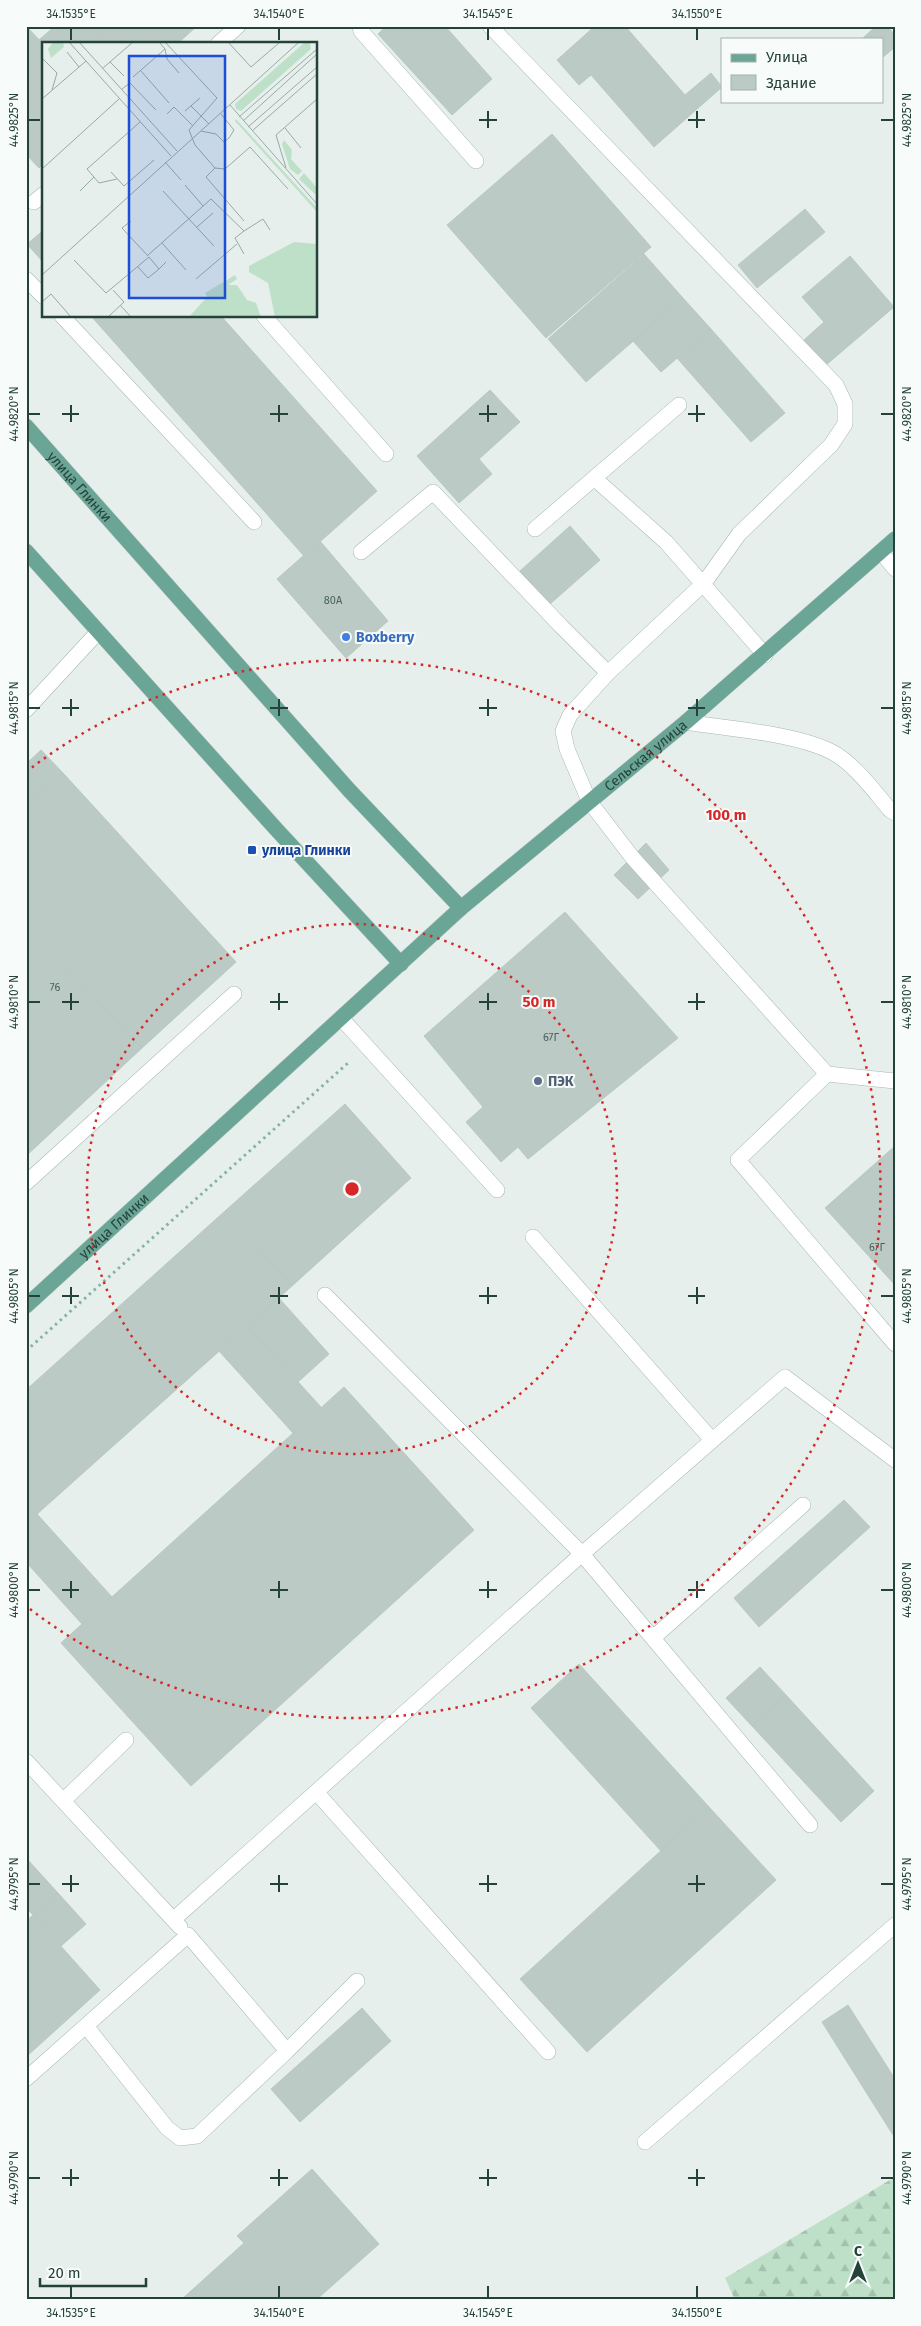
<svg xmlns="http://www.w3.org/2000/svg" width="921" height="2326" viewBox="0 0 921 2326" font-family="'Fira Sans',sans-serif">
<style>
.forest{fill:url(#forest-firs)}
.building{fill:#bbcac4;stroke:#b8c9c2}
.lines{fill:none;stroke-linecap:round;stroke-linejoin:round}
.minor-casing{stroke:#a8b8b2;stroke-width:16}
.major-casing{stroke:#c2cac8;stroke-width:16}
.path{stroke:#86b3a5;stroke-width:3;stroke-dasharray:2.5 4;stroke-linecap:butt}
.minor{stroke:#fff;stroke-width:15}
.major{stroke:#6aa596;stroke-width:15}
.ticks{fill:none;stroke:#24423a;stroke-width:2}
.ring{fill:none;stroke:#d62828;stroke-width:2.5;stroke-dasharray:2.5 5}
.shop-dot{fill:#3f7fe0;stroke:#f7fbf9;stroke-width:2}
.transit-dot{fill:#1a4fb4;stroke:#f7fbf9;stroke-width:2}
.service-dot{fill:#5c6f8a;stroke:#f7fbf9;stroke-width:2}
.labels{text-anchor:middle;stroke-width:4;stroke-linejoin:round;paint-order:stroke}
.number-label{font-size:11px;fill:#4a645c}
.street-label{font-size:14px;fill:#24423a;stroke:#f7fbf9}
.shop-label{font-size:14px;font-weight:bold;fill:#366cbe;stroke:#f7fbf9;text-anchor:start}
.transit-label{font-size:14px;font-weight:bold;fill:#164399;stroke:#f7fbf9;text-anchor:start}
.service-label{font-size:14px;font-weight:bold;fill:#4e5e75;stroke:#f7fbf9;text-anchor:start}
.inset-road{fill:none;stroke:#98aaa4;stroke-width:1}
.view{fill:#1d4ed8;fill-opacity:0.15;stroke:#1d4ed8;stroke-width:2.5}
.inset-edge{fill:none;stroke:#24423a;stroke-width:2.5}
.centre{fill:#d62828;stroke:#f7fbf9;stroke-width:2.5}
.ring-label{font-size:15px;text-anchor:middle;font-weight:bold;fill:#d62828;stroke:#f7fbf9;stroke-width:4;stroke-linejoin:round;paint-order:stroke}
.neatline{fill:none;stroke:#24423a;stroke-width:2}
.ticks-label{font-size:12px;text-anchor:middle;fill:#24423a}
</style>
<defs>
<pattern id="forest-firs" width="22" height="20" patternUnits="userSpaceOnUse" patternTransform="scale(1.25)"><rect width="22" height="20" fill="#bfe0c8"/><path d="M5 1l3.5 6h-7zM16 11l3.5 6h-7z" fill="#a4c1ad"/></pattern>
</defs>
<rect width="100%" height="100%" fill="#e6efeb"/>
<!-- forest -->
<path class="forest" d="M895,2177V2300H735L725,2278Z"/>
<!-- building -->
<path class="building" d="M26,26L44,45V163L39,168L26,154Z
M55,26H89L105,44L44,45L39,40Z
M89,26H197L177,44H105Z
M386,26H445L492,79L452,115L378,34Z
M595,26H625L685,95L711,73L722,87L654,147L591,75L579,85L557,60Z
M876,26H887L895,35V47L882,58V39H862Z
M552,134L651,247L546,338L447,225Z
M805,209L825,232L757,288L738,265Z
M44,230V263L27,244Z
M644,254L683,298L586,382L548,339Z
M850,256L894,307L826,365L804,340L824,322L802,297Z
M683,298L711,329L661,372L633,341Z
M91,316H221L377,491L304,556Z
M711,329L785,413L751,442L677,358Z
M490,390L520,422L479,459L492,474L459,503L417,456Z
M570,526L600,560L550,604L520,571Z
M320,541L388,621L346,658L277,579Z
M41,750L63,773L26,808V764Z
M63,773L236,962L142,1048L26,925V808Z
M646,843L669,870L638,899L614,875Z
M565,912L678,1038L528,1159L518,1147L501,1162L466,1122L483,1107L424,1036Z
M26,925L142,1048L26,1156Z
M345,1104L411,1178L292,1286L225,1211Z
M895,1146V1285L825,1208Z
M225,1211L292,1286L26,1524V1390Z
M278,1297L329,1354L298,1382L247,1326Z
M247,1326L321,1407L293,1433L219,1351Z
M344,1387L474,1530L191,1786L61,1643Z
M844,1500L870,1527L759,1627L734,1598Z
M37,1514L112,1597L82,1624L26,1562V1524Z
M579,1664L709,1807L661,1851L531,1708Z
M760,1667L786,1695L752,1726L726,1698Z
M786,1695L874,1791L841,1822L752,1726Z
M709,1807L776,1880L587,2052L520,1979Z
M27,1859L58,1893L33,1915L26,1908Z
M58,1893L86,1924L61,1946L33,1915Z
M33,1915L100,1990L26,2057V1921Z
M848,2005L895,2079V2134L893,2135L822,2022Z
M362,2008L391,2041L300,2122L271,2089Z
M312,2169L379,2244L316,2300H181L244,2243L237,2236Z"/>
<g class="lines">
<!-- minor casing -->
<g class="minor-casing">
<path id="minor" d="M360,26L361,31L476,161
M490,26L836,385L845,404V424L831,445L739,534L704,583L608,673L570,715L563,731L567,749L589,801L632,857L827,1074L895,1081
M218,44L238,26
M34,202L44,194
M26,279L44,297
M62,316L254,522
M264,316L386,454
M594,478L666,542L765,655
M535,529L679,405
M361,552L433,492L561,626L608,673
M881,552L895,569
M26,710L98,632
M686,722C728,729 794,733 830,751C853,762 874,791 890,810L895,813
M341,1018L497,1190
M827,1074L738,1160L895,1344
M26,1183L234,994
M533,1237L712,1440
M325,1295L582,1554L810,1825
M653,1638L803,1505
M26,1761L180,1927
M317,1793L548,2052
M63,1801L126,1740
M174,1919L582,1554L785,1377L895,1460
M86,2026L167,2128L180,2138L197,2136L287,2051
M26,2079L188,1935L287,2051L357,1981
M645,2142L895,1925"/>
</g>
<!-- major casing -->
<g class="major-casing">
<g id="major">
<path id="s1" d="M26,426L349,790L461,908"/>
<path d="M26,551L276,829L401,964"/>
<path id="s2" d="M26,1306L461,908L686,722L895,539"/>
</g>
</g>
<!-- path -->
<path class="path" d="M26,1351L348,1063"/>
<!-- minor -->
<use href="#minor" class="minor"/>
<!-- major -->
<use href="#major" class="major"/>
</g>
<!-- ticks -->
<path class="ticks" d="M71,28V40M279,28V40M488,28V40M697,28V40M488,111V128M697,111V128M28,120H40M479,120H497M688,120H705M881,120H894M71,405V422M279,405V422M488,405V422M697,405V422M28,414H40M62,414H79M270,414H288M479,414H497M688,414H705M881,414H894M71,699V716M279,699V716M488,699V716M697,699V716M28,708H40M62,708H79M270,708H288M479,708H497M688,708H705M881,708H894M71,993V1010M279,993V1010M488,993V1010M697,993V1010M28,1002H40M62,1002H79M270,1002H288M479,1002H497M688,1002H705M881,1002H894M71,1287V1304M279,1287V1304M488,1287V1304M697,1287V1304M28,1296H40M62,1296H79M270,1296H288M479,1296H497M688,1296H705M881,1296H894M71,1581V1598M279,1581V1598M488,1581V1598M697,1581V1598M28,1590H40M62,1590H79M270,1590H288M479,1590H497M688,1590H705M881,1590H894M71,1875V1892M279,1875V1892M488,1875V1892M697,1875V1892M28,1884H40M62,1884H79M270,1884H288M479,1884H497M688,1884H705M881,1884H894M71,2169V2186M279,2169V2186M488,2169V2186M697,2169V2186M28,2178H40M62,2178H79M270,2178H288M479,2178H497M688,2178H705M881,2178H894M71,2286V2298M279,2286V2298M488,2286V2298M697,2286V2298"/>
<!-- distance rings -->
<g class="ring">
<circle cx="352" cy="1189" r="265"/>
<path d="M26 772A529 529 0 1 1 26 1606"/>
</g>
<!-- markers -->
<circle class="shop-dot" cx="346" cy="637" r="5"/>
<rect class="transit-dot" x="247" y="845" width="10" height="10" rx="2.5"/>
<circle class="service-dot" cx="538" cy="1081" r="5"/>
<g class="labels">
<!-- number labels -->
<g class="number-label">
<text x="333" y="604">80А</text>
<text x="55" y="991">76</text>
<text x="551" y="1041">67Г</text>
<text x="877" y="1251">67Г</text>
</g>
<!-- street labels -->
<g class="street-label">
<text dy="5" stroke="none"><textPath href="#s1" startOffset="81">улица Глинки</textPath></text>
<text dy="5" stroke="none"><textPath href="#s2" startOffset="829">Сельская улица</textPath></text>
<text dy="5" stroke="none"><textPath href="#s2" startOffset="119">улица Глинки</textPath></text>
</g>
<!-- shop labels -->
<g class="shop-label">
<text x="356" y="642">Boxberry</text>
</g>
<!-- transit labels -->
<g class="transit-label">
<text x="262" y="855">улица Глинки</text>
</g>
<!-- service labels -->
<g class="service-label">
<text x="548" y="1086">ПЭК</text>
</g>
</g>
<!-- overview -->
<g transform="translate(42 42)">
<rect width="275" height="275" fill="#e6efeb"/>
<path d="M11,0H21L22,5L9,16L6,7ZM263,0H268L269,7L199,69L194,67L193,62ZM194,77L275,166V170L193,79ZM242,98L250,108L249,117L260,129L256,133L248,127L240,102ZM262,131L275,146V154L257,137Z" fill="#bfe0c8"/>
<path d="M252,200L275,202V275H233L226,241L207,230V224ZM193,233L195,237L186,243H195L205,258L214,261L219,275H147L165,255L163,251Z" fill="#bfe0c8"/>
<path class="inset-road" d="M27,0L129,114M37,0L135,109M117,0L123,7L125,17L137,31M123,0L175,56L147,88L153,103L173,126L183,127L208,105L246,147M186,0L209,25L238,0M25,10L37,25M0,16L15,31L10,48M68,20L82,34M61,26L91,0M99,29L127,61M91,35L123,7M80,47L88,41L114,68M0,57L44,19M188,63L275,162M149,64L167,82M143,69L158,56M125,72L132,65L151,84M197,75L275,7M201,79L275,12M206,85L275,25M243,86L259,106M159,89L174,92L182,100L187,96L192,88L179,72M210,89L275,32M123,120L139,138M173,126L164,135L202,179M244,126L234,93L275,57M0,127L77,57M69,130L82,144L112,118M75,137L57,141L45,127L98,80M143,143L161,164M38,149L52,135M121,149L172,204M89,179L80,186L106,214M155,185L171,171M120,201L144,228M202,212L193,196L202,189M105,214L169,157L202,189L221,177L228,188M32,218L64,251L107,215L117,227L124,220M96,225L106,236L117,227M0,233L257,0M154,237L195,202M0,260L9,252L29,275M78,263L89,275M66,275L82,260L71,248"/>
<path class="view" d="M87,14H183V256H87Z"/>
<rect width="275" height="275" class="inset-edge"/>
</g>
<circle cx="352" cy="1189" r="8" class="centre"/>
<g class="ring-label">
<text x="726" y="820">100 m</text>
<text x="539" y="1007">50 m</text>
</g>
<!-- border -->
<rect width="921" height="2326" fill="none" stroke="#f7fbf9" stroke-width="55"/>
<!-- legend -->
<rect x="721" y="38" width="162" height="65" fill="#f7fbf9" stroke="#a3b1ad"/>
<rect x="731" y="54" width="25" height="8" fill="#6aa596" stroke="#a3b1ad"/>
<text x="766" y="62" font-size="15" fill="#24423a">Улица</text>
<rect x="731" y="75" width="25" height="15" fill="#bbcac4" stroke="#a3b1ad"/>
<text x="766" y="88" font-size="15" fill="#24423a">Здание</text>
<!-- north arrow -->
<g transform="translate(858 2264)" stroke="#f7fbf9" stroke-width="4" paint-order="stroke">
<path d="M0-4L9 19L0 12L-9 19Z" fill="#24423a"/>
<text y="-8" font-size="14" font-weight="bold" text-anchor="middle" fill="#24423a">С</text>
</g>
<!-- scale -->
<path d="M40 2278v8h106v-8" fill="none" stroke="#24423a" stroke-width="2.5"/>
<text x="48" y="2278" font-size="15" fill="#24423a" stroke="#f7fbf9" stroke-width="4" paint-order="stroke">20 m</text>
<rect x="28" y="28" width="866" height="2270" class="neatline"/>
<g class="ticks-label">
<text x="71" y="18">34.1535°E</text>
<text x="279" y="18">34.1540°E</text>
<text x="488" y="18">34.1545°E</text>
<text x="697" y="18">34.1550°E</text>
<text transform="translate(14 120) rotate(-90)" y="4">44.9825°N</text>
<text transform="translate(907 120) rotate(-90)" y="4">44.9825°N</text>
<text transform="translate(14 414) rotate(-90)" y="4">44.9820°N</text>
<text transform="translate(907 414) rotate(-90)" y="4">44.9820°N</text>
<text transform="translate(14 708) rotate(-90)" y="4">44.9815°N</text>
<text transform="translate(907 708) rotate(-90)" y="4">44.9815°N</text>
<text transform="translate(14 1002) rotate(-90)" y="4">44.9810°N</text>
<text transform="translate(907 1002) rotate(-90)" y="4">44.9810°N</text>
<text transform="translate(14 1296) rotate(-90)" y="4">44.9805°N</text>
<text transform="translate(907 1296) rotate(-90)" y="4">44.9805°N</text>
<text transform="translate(14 1590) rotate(-90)" y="4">44.9800°N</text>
<text transform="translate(907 1590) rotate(-90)" y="4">44.9800°N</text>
<text transform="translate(14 1884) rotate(-90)" y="4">44.9795°N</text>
<text transform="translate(907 1884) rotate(-90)" y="4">44.9795°N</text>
<text transform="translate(14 2178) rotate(-90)" y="4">44.9790°N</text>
<text transform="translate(907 2178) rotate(-90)" y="4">44.9790°N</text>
<text x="71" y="2317">34.1535°E</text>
<text x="279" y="2317">34.1540°E</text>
<text x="488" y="2317">34.1545°E</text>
<text x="697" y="2317">34.1550°E</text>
</g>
</svg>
